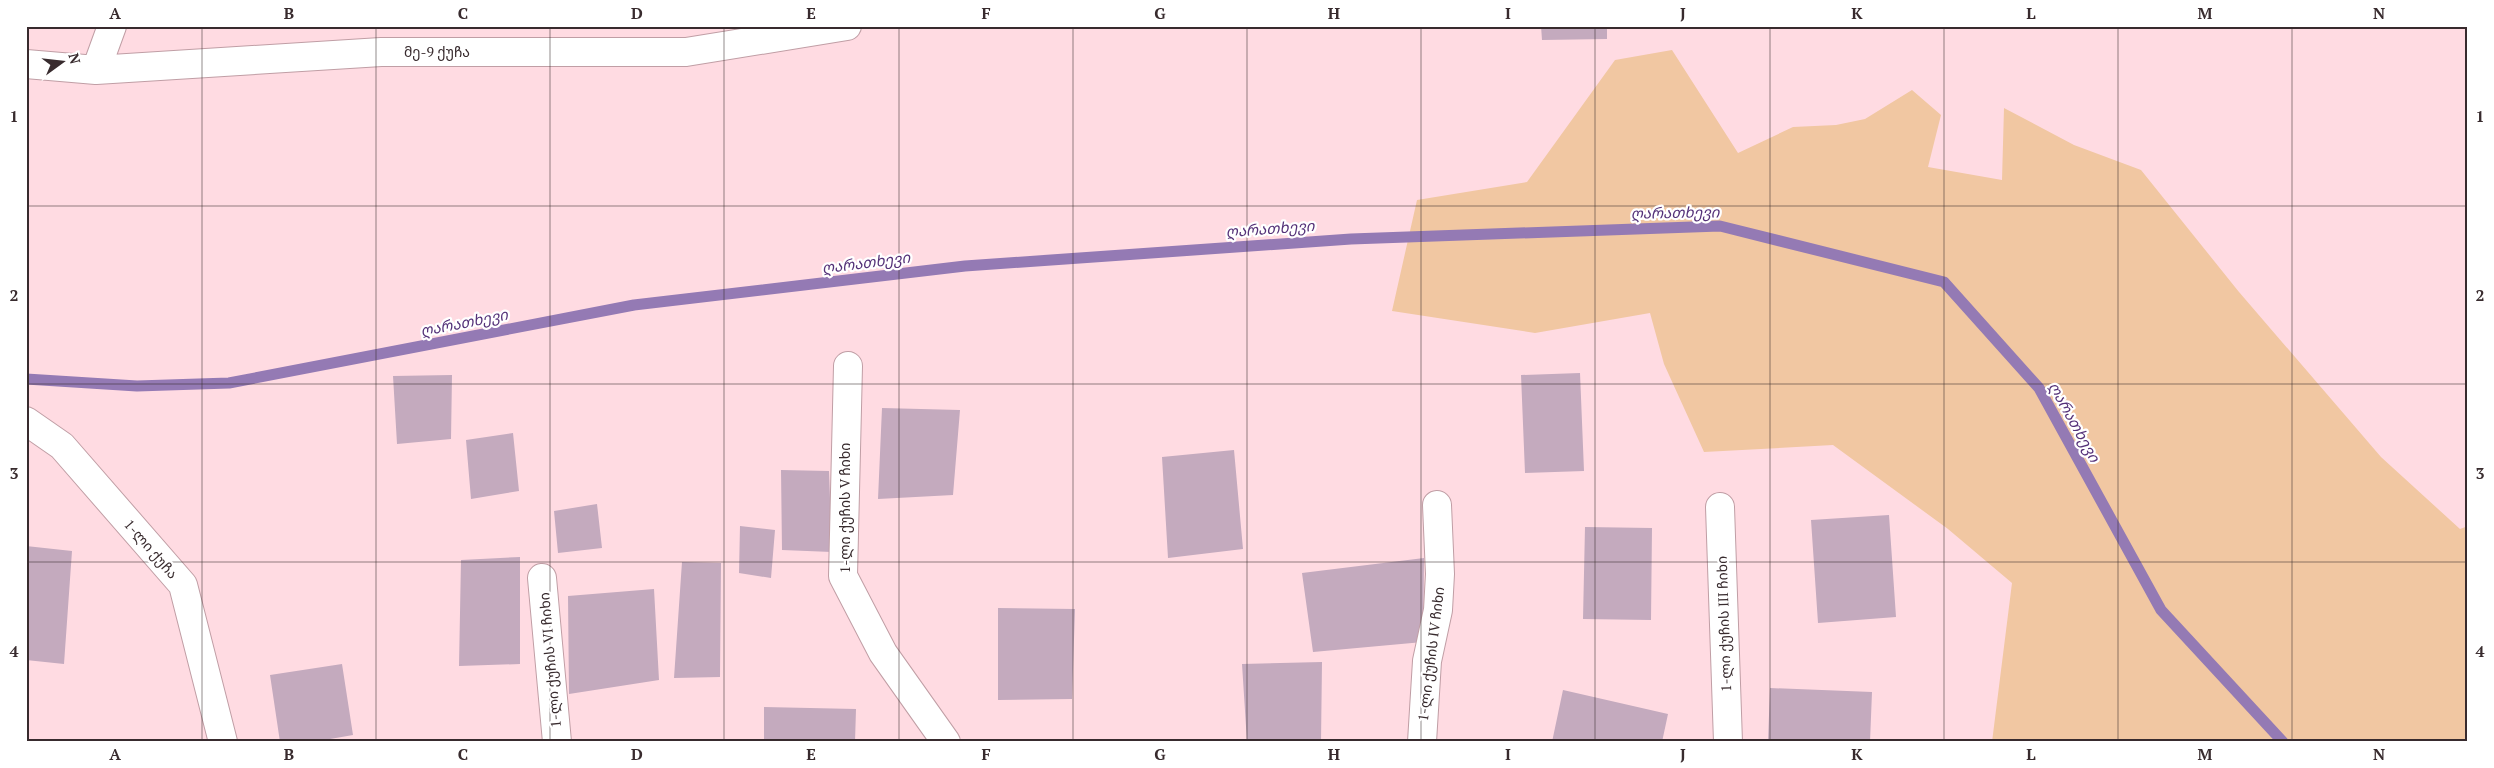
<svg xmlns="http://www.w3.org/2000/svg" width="2494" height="768" viewBox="0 0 2494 768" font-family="'PT Serif','Noto Sans Georgian',serif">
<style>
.green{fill:#f1c7a2}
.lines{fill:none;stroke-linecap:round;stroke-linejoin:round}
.stream{stroke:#947ab4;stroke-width:11}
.building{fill:#c4aabe}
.minor-casing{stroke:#c09ea5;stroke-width:30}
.minor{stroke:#fff;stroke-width:28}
.grid{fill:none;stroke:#382b2e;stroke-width:1;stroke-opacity:0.55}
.labels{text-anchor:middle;stroke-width:4.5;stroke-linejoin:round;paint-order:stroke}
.street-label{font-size:14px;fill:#382b2e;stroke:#fff}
.water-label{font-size:15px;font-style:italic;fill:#543178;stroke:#fff}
.neatline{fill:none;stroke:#382b2e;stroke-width:2}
.grid-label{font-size:16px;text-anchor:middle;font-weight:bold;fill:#382b2e}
</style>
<rect width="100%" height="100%" fill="#ffdbe2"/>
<!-- green -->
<path class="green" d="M1672,50L1738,153L1793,127L1836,125L1865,119L1912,90L1941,115L1928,167L2002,180L2004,108L2074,145L2141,170L2239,292L2381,457L2460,529L2468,526V742H1992L2012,583L1948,529L1833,445L1704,452L1664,364L1650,313L1535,333L1392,311L1417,200L1527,182L1615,60Z"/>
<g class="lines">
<!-- stream -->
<path class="stream" d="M26,379L137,386L229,383L634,305L965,266L1351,239L1720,226L1944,282L2039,388L2161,610L2283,742"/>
</g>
<!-- building -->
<path class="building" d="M1541,26H1607V39L1542,40Z
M1580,373L1584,471L1525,473L1521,375Z
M452,375L451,439L397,444L393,376Z
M882,408L960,410L953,495L878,499Z
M513,433L519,491L471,499L466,440Z
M1234,450L1243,549L1168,558L1162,457Z
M781,470L829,471L832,552L782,550Z
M597,504L602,548L558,553L554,511Z
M1889,515L1896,617L1818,623L1811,520Z
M740,526L775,530L771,578L739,573Z
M1585,527L1652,528L1651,620L1583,619Z
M26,546L72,551L64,664L26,660Z
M520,557V664L459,666L461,560Z
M1424,558L1423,642L1313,652L1302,573Z
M682,562L721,563L720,677L674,678Z
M654,589L659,680L569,694L568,596Z
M998,608L1075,609L1072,699L998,700Z
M1322,662L1321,742H1247L1242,664Z
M342,664L353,735L313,742H280L270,675Z
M1770,688L1872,692L1870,742H1768Z
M1563,690L1668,714L1662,742H1552Z
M764,707L856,709L855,742H764Z"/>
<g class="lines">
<!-- minor casing -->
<g class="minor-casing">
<path id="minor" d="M26,64L96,70L381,52H686L847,26
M96,70L112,26
M848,366L843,576L883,653L946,742
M26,421L62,446L183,585L223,742
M1720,507L1728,742
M542,578L557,742
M1422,742L1427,661L1438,610L1440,574L1437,505"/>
</g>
<!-- minor -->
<use href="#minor" class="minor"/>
</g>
<!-- grid -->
<path class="grid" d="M202,26V742M376,26V742M550,26V742M724,26V742M899,26V742M1073,26V742M1247,26V742M1421,26V742M1595,26V742M1770,26V742M1944,26V742M2118,26V742M2292,26V742M26,206H2468M26,384H2468M26,562H2468"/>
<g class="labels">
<!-- street labels -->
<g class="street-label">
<text x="437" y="57">მე-9 ქუჩა</text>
<text transform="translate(845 508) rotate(-90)" y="5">1-ლი ქუჩის V ჩიხი</text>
<text transform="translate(151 549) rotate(49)" y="5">1-ლი ქუჩა</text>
<text transform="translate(1724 624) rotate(-92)" y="5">1-ლი ქუჩის III ჩიხი</text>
<text transform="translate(1431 654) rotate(-83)" y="5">1-ლი ქუჩის IV ჩიხი</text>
<text transform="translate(550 660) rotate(-95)" y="5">1-ლი ქუჩის VI ჩიხი</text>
</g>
<!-- water labels -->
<g class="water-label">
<text transform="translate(1675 213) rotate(-1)" y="5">ღარათხევი</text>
<text transform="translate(1270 229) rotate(-4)" y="5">ღარათხევი</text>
<text transform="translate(866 263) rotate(-7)" y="5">ღარათხევი</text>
<text transform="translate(464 323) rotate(-11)" y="5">ღარათხევი</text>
<text transform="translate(2074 422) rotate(61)" y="5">ღარათხევი</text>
</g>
</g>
<!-- border -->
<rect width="2494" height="768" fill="none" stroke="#ffffff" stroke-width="55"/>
<!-- north arrow -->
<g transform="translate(62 62) rotate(75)" stroke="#ffffff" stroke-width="4" paint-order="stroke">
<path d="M0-4L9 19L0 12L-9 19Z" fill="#382b2e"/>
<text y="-8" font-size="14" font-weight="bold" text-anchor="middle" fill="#382b2e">N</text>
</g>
<rect x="28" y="28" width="2438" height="712" class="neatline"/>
<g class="grid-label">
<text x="115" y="19">A</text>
<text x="289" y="19">B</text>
<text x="463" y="19">C</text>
<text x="637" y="19">D</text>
<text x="811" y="19">E</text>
<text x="986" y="19">F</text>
<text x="1160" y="19">G</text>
<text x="1334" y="19">H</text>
<text x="1508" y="19">I</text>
<text x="1683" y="19">J</text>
<text x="1857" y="19">K</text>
<text x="2031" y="19">L</text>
<text x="2205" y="19">M</text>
<text x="2379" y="19">N</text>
<text x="14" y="122">1</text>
<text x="2480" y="122">1</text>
<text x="14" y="301">2</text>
<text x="2480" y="301">2</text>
<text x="14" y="479">3</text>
<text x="2480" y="479">3</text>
<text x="14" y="657">4</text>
<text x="2480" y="657">4</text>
<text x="115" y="760">A</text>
<text x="289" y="760">B</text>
<text x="463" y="760">C</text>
<text x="637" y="760">D</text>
<text x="811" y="760">E</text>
<text x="986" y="760">F</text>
<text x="1160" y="760">G</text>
<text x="1334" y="760">H</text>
<text x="1508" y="760">I</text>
<text x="1683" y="760">J</text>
<text x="1857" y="760">K</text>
<text x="2031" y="760">L</text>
<text x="2205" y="760">M</text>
<text x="2379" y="760">N</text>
</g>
</svg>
